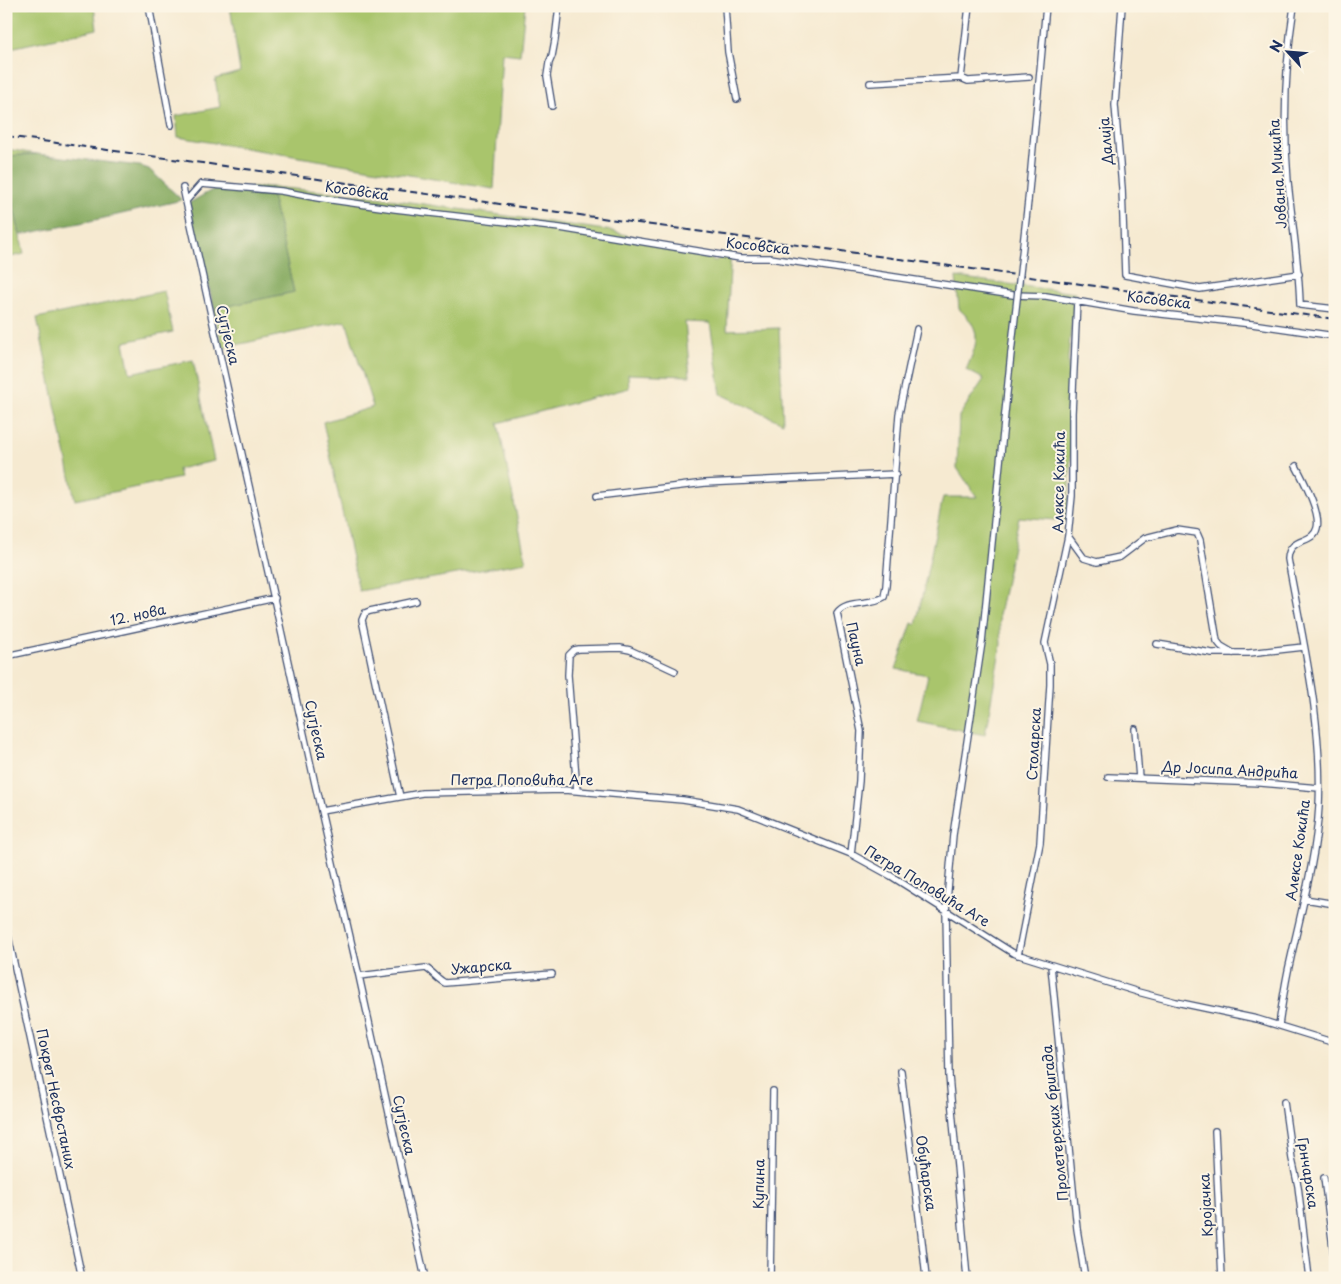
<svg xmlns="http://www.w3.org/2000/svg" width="1341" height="1284" viewBox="0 0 1341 1284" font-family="'Playpen Sans',sans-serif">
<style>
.green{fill:#a9c56c;stroke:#627a65}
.forest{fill:#86aa60;stroke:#506c5f}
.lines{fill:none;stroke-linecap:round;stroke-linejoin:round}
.street-casing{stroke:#3c4b6f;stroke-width:8}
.street{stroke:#fff;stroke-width:5.5}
.rail{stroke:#1b2f5e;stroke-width:2;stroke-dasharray:8 4;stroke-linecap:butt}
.street-bridge-casing{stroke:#3c4b6f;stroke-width:8;stroke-linecap:butt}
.street-bridge{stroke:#fff;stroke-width:5.5}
.labels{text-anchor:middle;stroke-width:4;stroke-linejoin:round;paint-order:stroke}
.street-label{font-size:14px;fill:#1b2f5e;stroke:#fcf5e5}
</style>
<rect width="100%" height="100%" fill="#fcf5e5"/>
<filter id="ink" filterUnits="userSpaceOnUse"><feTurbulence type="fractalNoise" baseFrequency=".02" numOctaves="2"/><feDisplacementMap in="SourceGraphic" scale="10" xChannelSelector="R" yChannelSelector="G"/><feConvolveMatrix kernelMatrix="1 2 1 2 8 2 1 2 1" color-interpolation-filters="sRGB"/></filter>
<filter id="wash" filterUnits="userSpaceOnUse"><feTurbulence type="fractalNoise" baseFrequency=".0096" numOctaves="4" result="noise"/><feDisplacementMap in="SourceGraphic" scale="20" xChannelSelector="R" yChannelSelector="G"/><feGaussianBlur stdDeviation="1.12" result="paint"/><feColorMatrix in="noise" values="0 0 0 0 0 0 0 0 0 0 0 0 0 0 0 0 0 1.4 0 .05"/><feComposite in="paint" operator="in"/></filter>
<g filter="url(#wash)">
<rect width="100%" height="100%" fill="#f6ead1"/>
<!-- green -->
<path class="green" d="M6,6H94L97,29L6,49Z
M230,6H525L520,55L502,53L494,189L178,137L176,116L220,107L215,79L240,72Z
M6,149L37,154L6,156Z
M6,173L24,254L6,258Z
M270,187L354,194L612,231L716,261L731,248L727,330L779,328L783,423L721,394L710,323L685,322L690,376L628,374L629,388L498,423L526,562L359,591L323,422L373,407L346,321L222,348L214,309L294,292Z
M956,277L1075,293L1068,357L1071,453L1067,521L1019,517L999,615L1001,644L985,735L917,721L928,675L896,669L912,623L916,625L943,497H977L957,468L959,416L984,379L966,370C978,342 983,330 959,309Z
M164,291L173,332L124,342L130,373L193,360L214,461L178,469L180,478L75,500L37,318Z"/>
<!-- forest -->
<path class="forest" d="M37,154L140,166L149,169L182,200L100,219L20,235L6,173V156Z
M270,187L294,292L214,309L189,203L212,190Z"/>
</g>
<g filter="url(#ink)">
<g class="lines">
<!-- street casing -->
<g class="street-casing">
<path id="street" d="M149,6L171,125
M725,6L728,52L737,99
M1122,6L1115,105L1122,188L1125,275L1200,289L1299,274
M1294,6C1285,65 1283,123 1288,182C1292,223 1299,264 1300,305L1335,309
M961,78L969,6
M870,83L961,78L968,81L1029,77
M552,106L547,76L549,63L552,56L555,40L559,6
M183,188L321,811L359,976L425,1278
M186,201L201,184L281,191L318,198L395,209L560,228L740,258H770L1013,295L1046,296L1134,311L1252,324L1335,336
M1028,201L1046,6
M597,496L705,483L896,474
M1068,536L1084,558L1097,562L1120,557L1145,538L1177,530L1197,533L1200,540L1217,641L1221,646L1233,653
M1157,644L1212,653H1249L1304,647
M6,656L275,598
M1135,729L1139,778
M1108,777L1261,783L1319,788
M577,791L568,675L569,655L574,650L579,649L620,648L630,650L675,671
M400,797L362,620L365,613L370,611L416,601
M321,811L422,793L565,790L683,800L738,809L851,854L891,876L1013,953L1138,992L1176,1002L1257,1019L1335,1043
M851,854L859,781L861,731L837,613C846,599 870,606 884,597L886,586L899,414L917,329
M1305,899L1335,904
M6,926L82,1278
M1018,955L1040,843L1050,685V664L1045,643L1068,536L1072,496V413L1077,301
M1051,966L1077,1229L1085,1278
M359,976L426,968C434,973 437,979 445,983L552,974
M1279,1025C1282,1004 1285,983 1290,962C1301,911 1316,859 1319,806C1323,722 1303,642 1288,559C1289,536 1313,545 1317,528C1321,513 1303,479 1296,466
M901,1071C909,1140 919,1209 926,1278
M1284,1102L1292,1159L1298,1186L1309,1278
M1215,1131L1222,1278
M1324,1178L1335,1263
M770,1278L773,1091
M967,1278L949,1076L946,911L953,835L982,642L1011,353"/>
</g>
<!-- street -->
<use href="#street" class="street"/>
<!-- rail -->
<path class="rail" d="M6,136L1335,319"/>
<!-- street-bridge casing -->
<g class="street-bridge-casing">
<path id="street-bridge" d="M1011,353L1028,201"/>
</g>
<!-- street-bridge -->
<use href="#street-bridge" class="street-bridge"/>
</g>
</g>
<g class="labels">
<!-- street labels -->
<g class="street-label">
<text transform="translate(1106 141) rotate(-95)" y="5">Далија</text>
<text transform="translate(1278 174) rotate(-94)" y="5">Јована Микића</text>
<text transform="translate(357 191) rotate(8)" y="5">Косовска</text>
<text transform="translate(758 246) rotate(6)" y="5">Косовска</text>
<text transform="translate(1159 300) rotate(7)" y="5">Косовска</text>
<text transform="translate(228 335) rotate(77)" y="5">Сутјеска</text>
<text transform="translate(1059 482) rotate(-89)" y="5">Алексе Кокића</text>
<text transform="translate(138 615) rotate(-12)" y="5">12. нова</text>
<text transform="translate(856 644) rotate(77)" y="5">Пауна</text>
<text transform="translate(316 730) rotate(78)" y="5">Сутјеска</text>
<text transform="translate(1034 744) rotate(-87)" y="5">Столарска</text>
<text transform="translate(1230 770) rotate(3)" y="5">Др Јосипа Андрића</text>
<text x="522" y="785">Петра Поповића Аге</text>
<text transform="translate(1298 850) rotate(-82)" y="5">Алексе Кокића</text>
<text transform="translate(927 886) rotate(31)" y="5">Петра Поповића Аге</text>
<text transform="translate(481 967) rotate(-5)" y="5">Ужарска</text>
<text transform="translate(56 1099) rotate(78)" y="5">Покрет Несврстаних</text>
<text transform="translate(1055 1123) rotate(-96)" y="5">Пролетерских бригада</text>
<text transform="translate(404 1125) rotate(78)" y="5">Сутјеска</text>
<text transform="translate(926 1173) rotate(82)" y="5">Обућарска</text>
<text transform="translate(1308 1173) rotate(81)" y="5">Грнчарска</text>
<text transform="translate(759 1184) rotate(-89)" y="5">Купина</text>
<text transform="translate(1206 1205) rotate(-93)" y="5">Кројачка</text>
</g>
</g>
<!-- margin -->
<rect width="1341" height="1284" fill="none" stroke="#fcf5e5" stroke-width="25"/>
<!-- north arrow -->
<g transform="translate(1288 52) rotate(296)" stroke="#fcf5e5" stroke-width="4" paint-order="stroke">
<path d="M0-4L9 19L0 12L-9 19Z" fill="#1b2f5e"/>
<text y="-8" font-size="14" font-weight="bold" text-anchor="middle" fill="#1b2f5e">N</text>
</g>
</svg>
